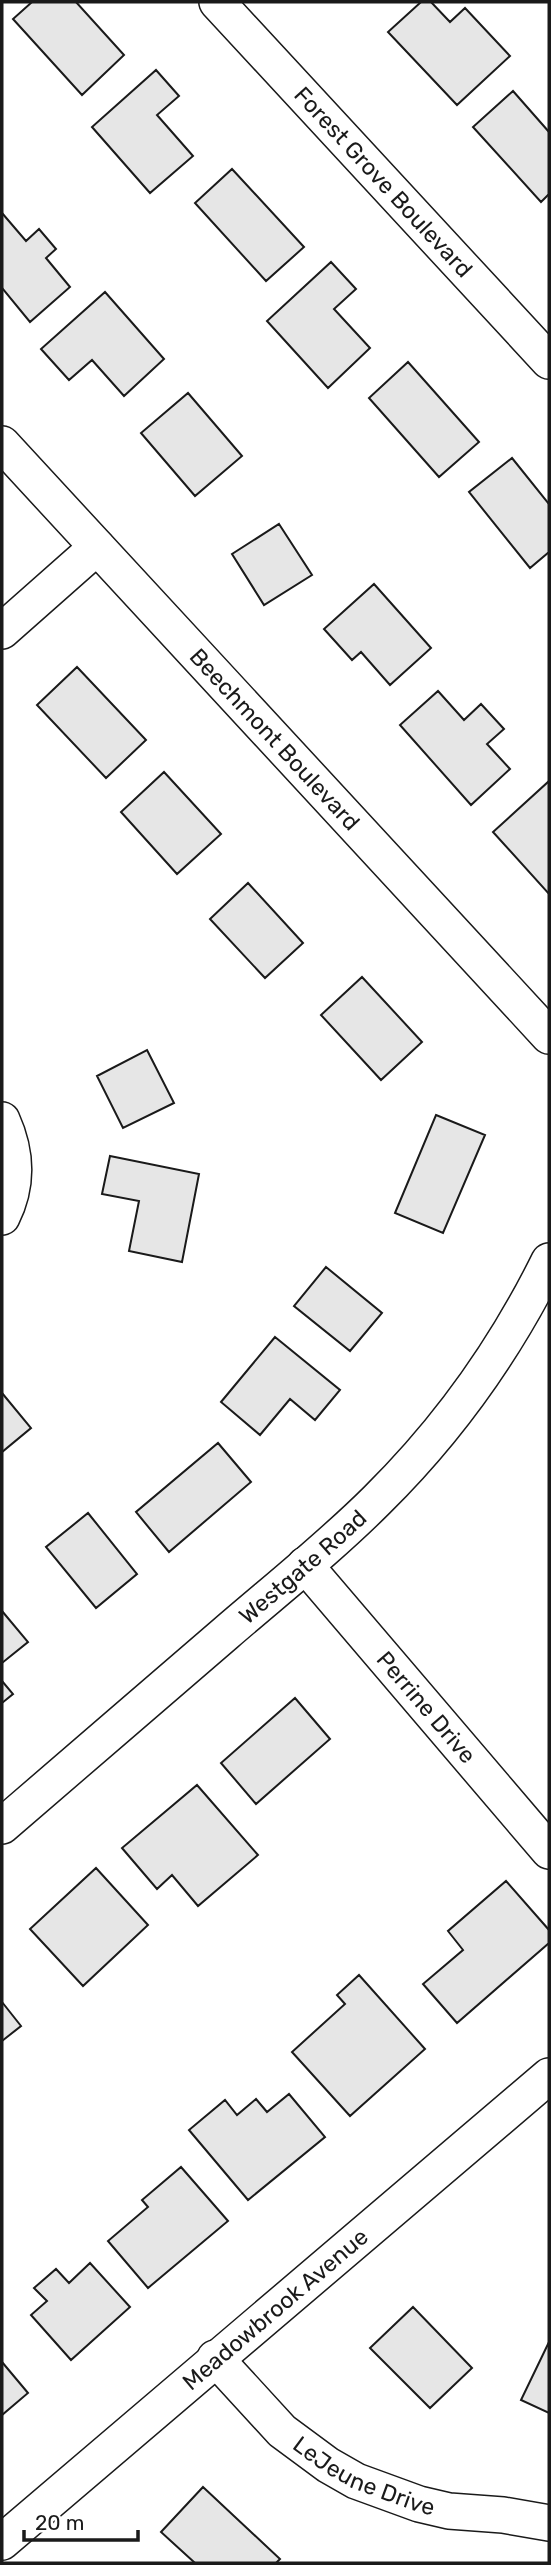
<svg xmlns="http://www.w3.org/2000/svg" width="551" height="2565" viewBox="0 0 551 2565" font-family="Rubik,sans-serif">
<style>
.building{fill:#e6e6e6;stroke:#1a1a1a;stroke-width:2}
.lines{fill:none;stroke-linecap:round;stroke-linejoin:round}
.minor-casing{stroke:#1a1a1a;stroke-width:38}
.minor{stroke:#fff;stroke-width:35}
.labels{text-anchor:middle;stroke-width:5;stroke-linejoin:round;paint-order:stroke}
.street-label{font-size:23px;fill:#1a1a1a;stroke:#fff}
</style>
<rect width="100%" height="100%" fill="#fff"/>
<!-- building -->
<path class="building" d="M32,2H76L124,55L82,95L13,19Z
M421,2H431L450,22L465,8L510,56L457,105L388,32Z
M156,70L179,96L157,115L193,156L150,193L92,127Z
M513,91L549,132V194L541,202L473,127Z
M232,169L304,247L266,281L195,203Z
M2,213L26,241L39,229L56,249L46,258L70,287L30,322L2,288Z
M331,262L356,289L334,309L370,348L328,388L267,321Z
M105,292L164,359L124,396L92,360L69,380L41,349Z
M408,362L479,442L439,477L369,398Z
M188,393L242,456L195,496L141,433Z
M512,458L549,504V552L530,568L469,492Z
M279,524L312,575L264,605L232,554Z
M374,584L431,648L390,685L361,652L352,660L324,629Z
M77,667L146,740L106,778L37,705Z
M438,691L464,720L481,704L504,729L487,744L510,769L471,805L400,725Z
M164,772L221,834L177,874L121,812Z
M548,782L549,783V894L493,832Z
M248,883L303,943L265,978L210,919Z
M362,977L422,1042L381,1080L321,1015Z
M147,1050L174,1103L123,1128L97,1076Z
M436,1115L485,1135L443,1233L395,1213Z
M110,1156L199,1174L182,1262L129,1251L139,1201L102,1194Z
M326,1267L382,1313L350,1351L294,1306Z
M275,1337L340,1390L315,1420L290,1399L260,1435L221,1402Z
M2,1393L31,1428L2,1452Z
M218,1443L251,1482L169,1552L136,1512Z
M88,1513L137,1574L96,1608L46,1547Z
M2,1611L28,1642L2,1663Z
M2,1681L13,1694L2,1703Z
M295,1698L330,1739L256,1804L221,1763Z
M197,1785L258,1855L198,1906L172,1875L157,1889L122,1848Z
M96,1868L148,1925L83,1986L30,1929Z
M506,1881L549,1930V1943L457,2023L423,1984L463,1950L448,1931Z
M359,1975L425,2049L350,2116L292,2052L345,2004L337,1995Z
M2,2002L21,2026L2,2041Z
M289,2094L325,2137L248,2200L189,2130L225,2100L237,2115L256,2099L267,2112Z
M181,2167L228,2221L148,2288L108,2241L148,2207L142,2200Z
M90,2263L130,2307L71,2360L31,2315L47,2301L34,2288L56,2269L69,2283Z
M413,2307L472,2368L430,2408L370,2348Z
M549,2342V2413L521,2400Z
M2,2362L28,2393L2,2415Z
M203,2487L280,2559L276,2563H195L161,2532Z"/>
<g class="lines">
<!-- minor casing -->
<g class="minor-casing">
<g id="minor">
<path id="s1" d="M217,2L549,361"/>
<path id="s2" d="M2,444L549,1036"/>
<path d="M2,631L97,547"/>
<path d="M2,1120C17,1153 18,1185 2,1217"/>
<path id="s3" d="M305,1565L549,1851"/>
<path id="s4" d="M2,1826C77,1762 151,1697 226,1633C277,1589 330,1547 377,1500C448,1430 505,1350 549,1261"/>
<path id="s5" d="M215,2358L282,2431L328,2465L356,2481L419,2504L449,2511L503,2515L549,2523"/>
<path id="s6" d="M2,2542L549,2076"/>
</g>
</g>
<!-- minor -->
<use href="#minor" class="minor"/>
</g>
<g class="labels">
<!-- street labels -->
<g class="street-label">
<text dy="8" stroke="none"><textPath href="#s1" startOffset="245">Forest Grove Boulevard</textPath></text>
<text dy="8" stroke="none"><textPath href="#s2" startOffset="402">Beechmont Boulevard</textPath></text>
<text dy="8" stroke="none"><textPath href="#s4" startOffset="397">Westgate Road</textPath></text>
<text dy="8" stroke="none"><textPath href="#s3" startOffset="187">Perrine Drive</textPath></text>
<text dy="8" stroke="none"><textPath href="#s6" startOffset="359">Meadowbrook Avenue</textPath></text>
<text dy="8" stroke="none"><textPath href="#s5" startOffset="194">LeJeune Drive</textPath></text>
</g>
</g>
<!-- border -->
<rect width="551" height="2565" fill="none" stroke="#1a1a1a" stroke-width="7"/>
<!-- scale -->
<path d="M24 2530v10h114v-10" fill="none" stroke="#1a1a1a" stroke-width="3.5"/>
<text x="35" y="2530" font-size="21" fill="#1a1a1a" stroke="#ffffff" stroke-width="5" paint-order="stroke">20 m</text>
</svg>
